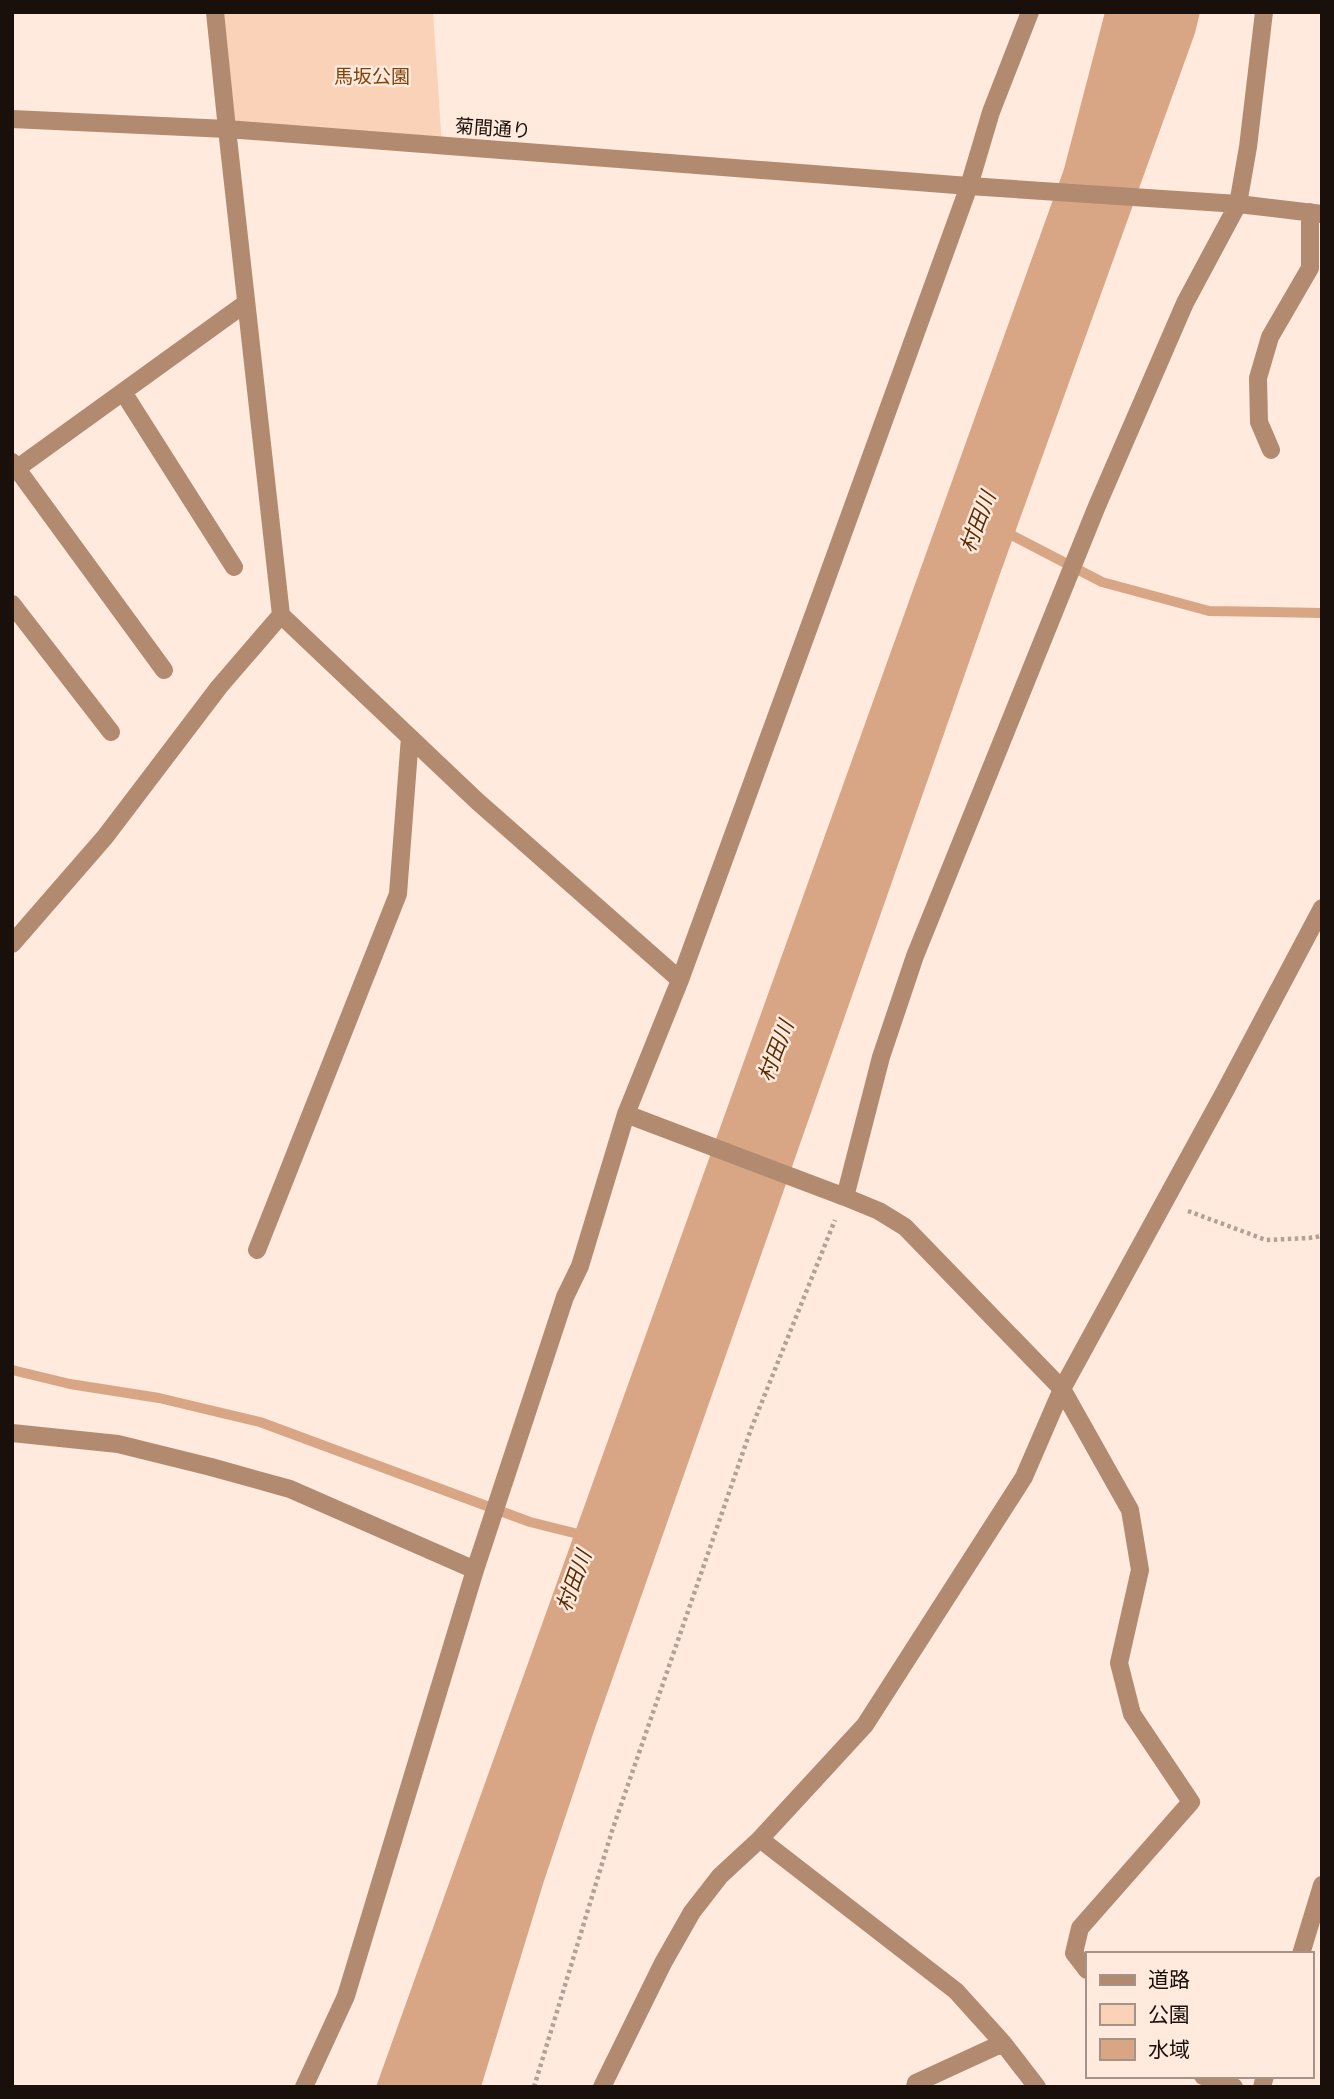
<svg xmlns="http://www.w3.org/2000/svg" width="1334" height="2099" viewBox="0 0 1334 2099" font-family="Montserrat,'Noto Sans JP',sans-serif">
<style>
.green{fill:#f9d2b8}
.water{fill:#d8a685}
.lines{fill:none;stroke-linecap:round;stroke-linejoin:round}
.stream{stroke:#d8a685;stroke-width:10}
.path{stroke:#b2a197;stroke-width:4.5;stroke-dasharray:3.5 3.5;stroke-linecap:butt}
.minor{stroke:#b18a70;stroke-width:18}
.labels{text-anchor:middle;stroke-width:5;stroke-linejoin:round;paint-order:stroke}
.park-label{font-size:19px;fill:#81440d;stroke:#ffeadd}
.street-label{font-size:19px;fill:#19100b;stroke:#ffeadd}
.water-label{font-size:21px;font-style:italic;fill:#5a2c02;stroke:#ffeadd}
</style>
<rect width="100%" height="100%" fill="#ffeadd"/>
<!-- green -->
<path class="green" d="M215,12H433L442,146L227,129Z"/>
<!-- water -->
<path class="water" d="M1105,12H1200L1195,33L1000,574L595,1728L543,1884L481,2087H376L1064,169Z"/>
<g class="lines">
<!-- stream -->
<path class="stream" d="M1002,530L1102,582L1209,611L1322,613
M12,1370L70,1384L159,1398L260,1422L530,1522L590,1537"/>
<!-- path -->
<path class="path" d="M1188,1211L1266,1240L1309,1238L1322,1236
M534,2087L612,1831L751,1429L835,1220"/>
<!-- minor -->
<path class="minor" d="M215,12L227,129L281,615L477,801L680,980
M12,119L227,129L969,186L1238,204L1322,214
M123,392L234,567
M1271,450L1259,422L1258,378L1270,337L1310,268V212
M12,462L164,670
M12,472L246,303
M12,604L111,732
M12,944L105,837L219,687L281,615
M626,1114L845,1197L879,1211L905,1227L1062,1389L1130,1510L1140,1570L1119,1663L1132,1714L1191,1802L1080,1928L1074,1953L1087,1970
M845,1197L881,1057L915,956L1097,506L1185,303L1238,204L1248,147L1264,12
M257,1250L398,894L410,737
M12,1433L118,1444L211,1467L290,1489L475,1570
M760,1839L956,1991L1003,2043L1037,2087
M1301,1954L1322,1885
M1203,2076L1234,2087
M304,2087L346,1996L475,1570L565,1297L580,1266L626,1114L680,980L820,597L969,186L991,112L1030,12
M602,2087L663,1963L692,1912L720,1876L760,1839L865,1725L1024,1477L1062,1389L1225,1091L1322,908
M915,2087L916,2083L1003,2043
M1262,2087L1265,2076"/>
</g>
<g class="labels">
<!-- park labels -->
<g class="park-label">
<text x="372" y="83">馬坂公園</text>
</g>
<!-- street labels -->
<g class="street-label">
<text transform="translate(493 128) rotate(4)" y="7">菊間通り</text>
</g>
<!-- water labels -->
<g class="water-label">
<text transform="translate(978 522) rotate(-69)" y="7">村田川</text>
<text transform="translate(776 1051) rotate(-69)" y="7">村田川</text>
<text transform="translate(574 1581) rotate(-70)" y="7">村田川</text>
</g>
</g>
<!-- border -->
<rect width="1334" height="2099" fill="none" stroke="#19100b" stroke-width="28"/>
<!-- legend -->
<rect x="1086" y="1952" width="228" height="126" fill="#ffeadd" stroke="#a39389" stroke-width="2"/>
<rect x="1100" y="1975" width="35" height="10" fill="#b18a70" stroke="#a39389" stroke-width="2"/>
<text x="1148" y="1987" font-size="21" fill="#19100b">道路</text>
<rect x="1100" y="2004" width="35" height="21" fill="#f9d2b8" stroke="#a39389" stroke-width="2"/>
<text x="1148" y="2022" font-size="21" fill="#19100b">公園</text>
<rect x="1100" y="2039" width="35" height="21" fill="#d8a685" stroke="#a39389" stroke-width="2"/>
<text x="1148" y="2057" font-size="21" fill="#19100b">水域</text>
</svg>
